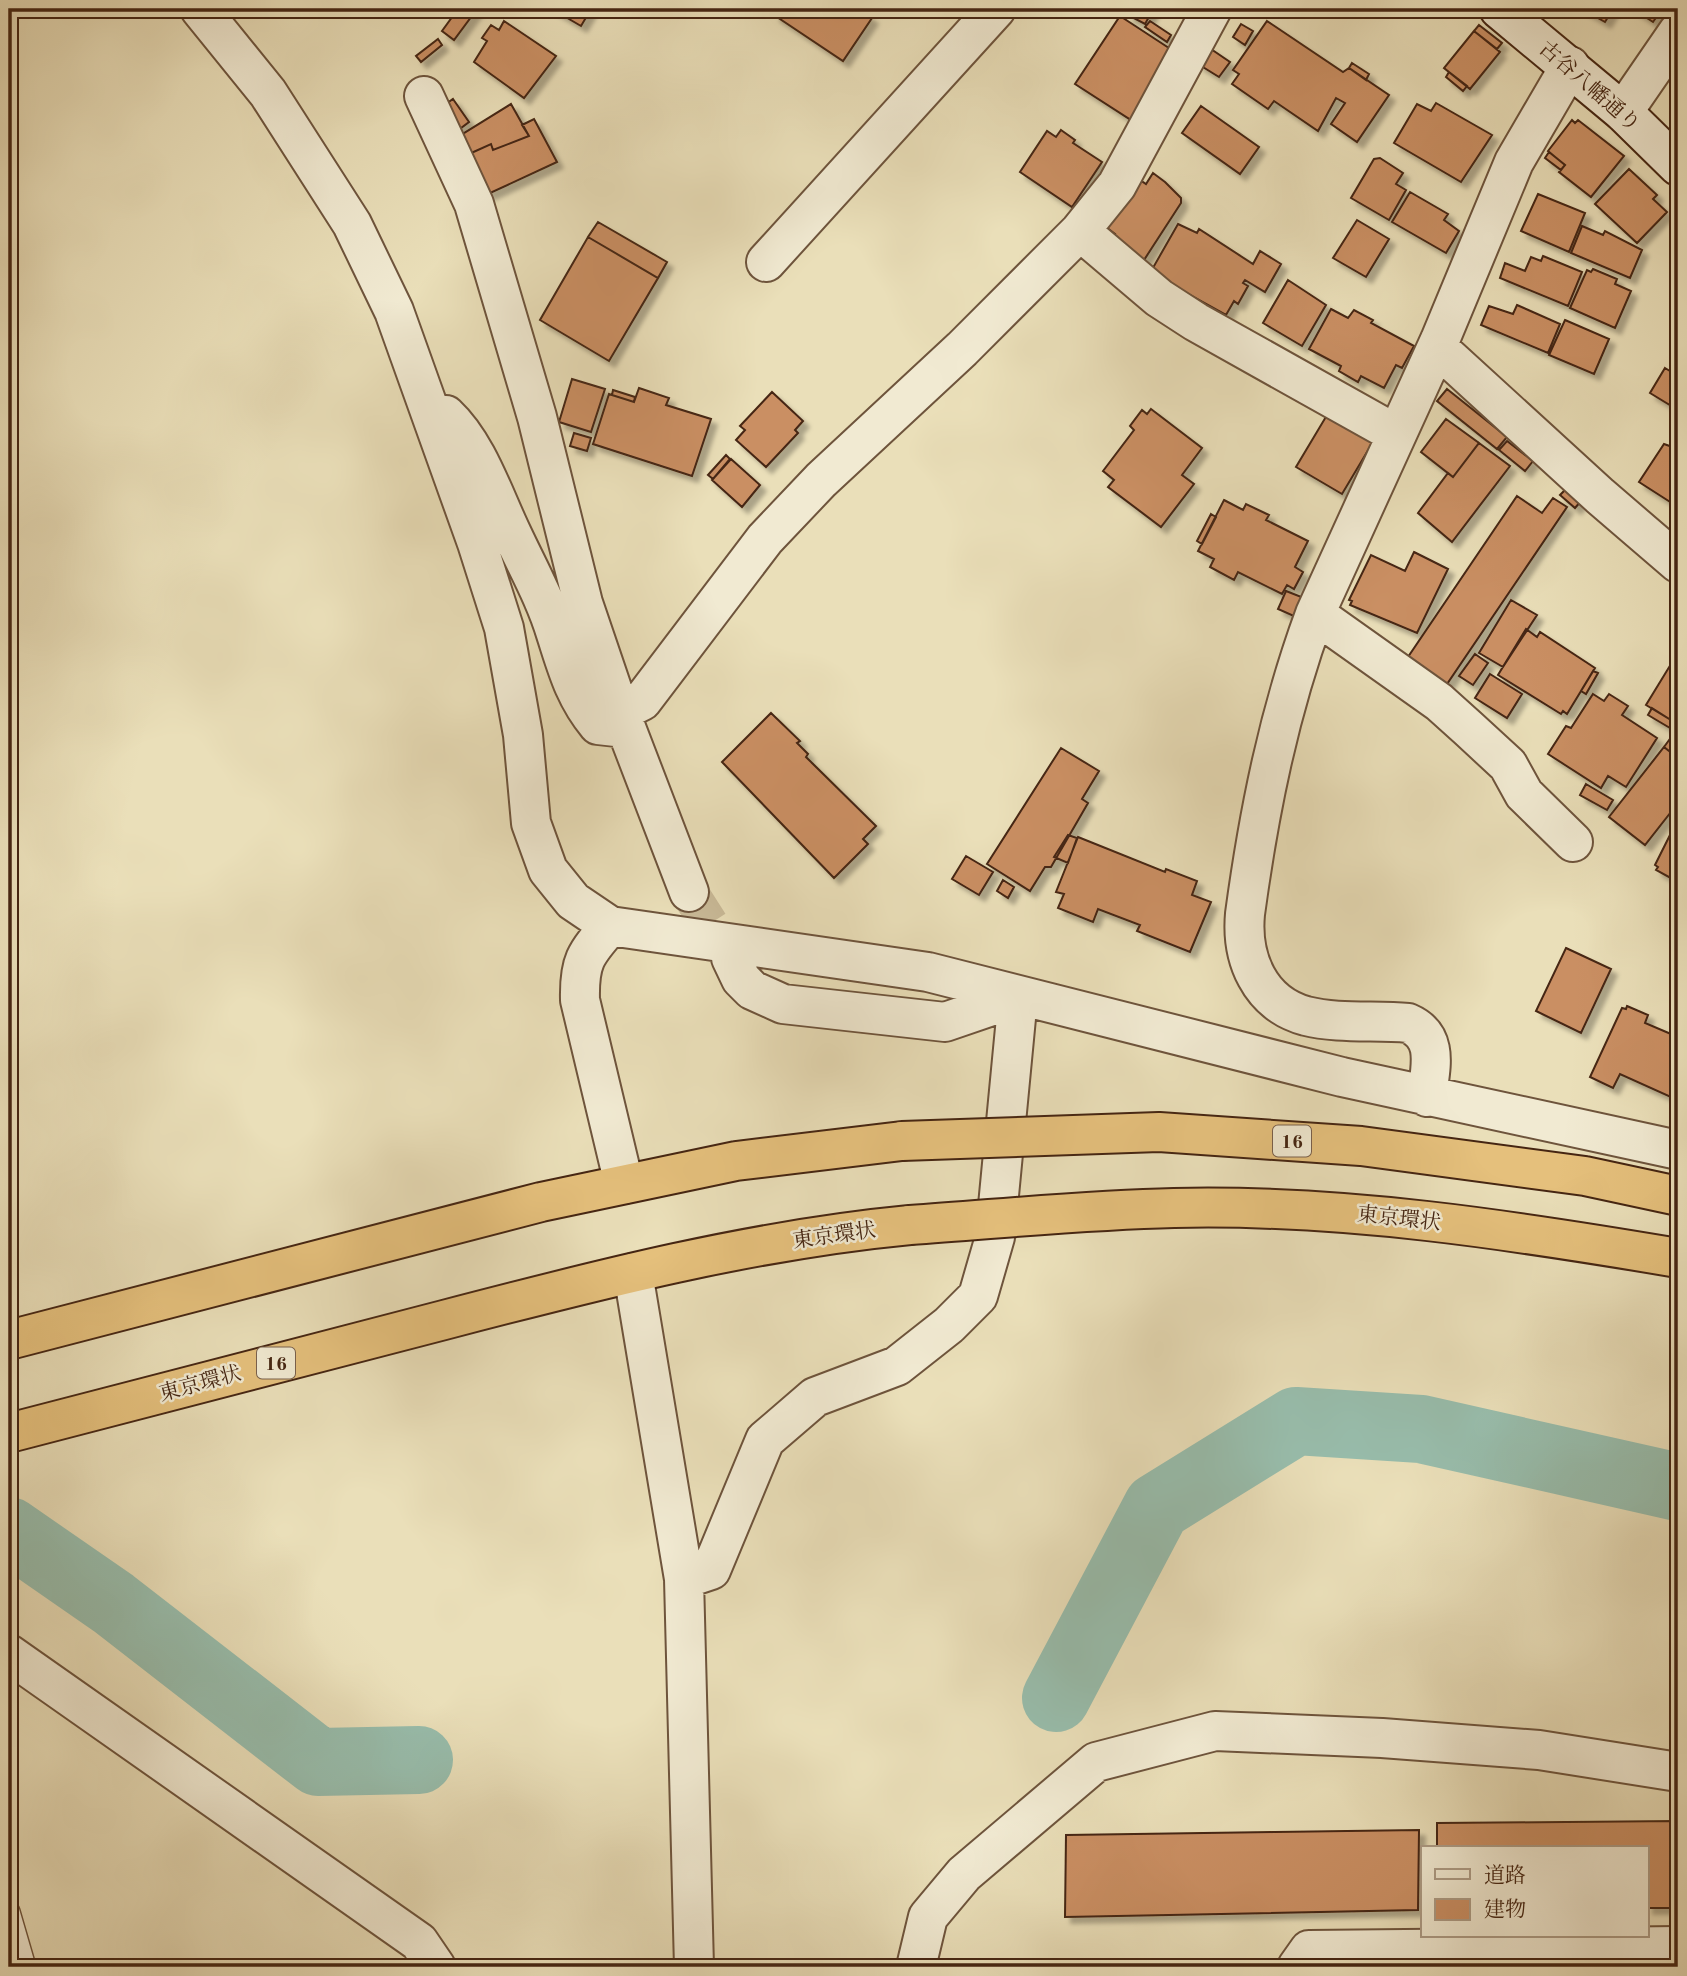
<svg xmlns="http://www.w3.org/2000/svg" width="1687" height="1976" viewBox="0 0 1687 1976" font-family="'Old Standard TT','Noto Serif JP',serif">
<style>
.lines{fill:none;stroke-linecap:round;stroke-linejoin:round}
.river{stroke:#98bdac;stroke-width:68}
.building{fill:#ca8f64;stroke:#452512;stroke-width:2;filter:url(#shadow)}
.street-tunnel{stroke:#c9ba98;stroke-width:38;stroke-dasharray:38 19;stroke-linecap:butt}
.lane-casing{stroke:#6e543c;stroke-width:24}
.street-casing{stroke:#6e543c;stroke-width:42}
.secondary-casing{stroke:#452512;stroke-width:42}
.highway-casing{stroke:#452512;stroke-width:42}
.lane{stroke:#f1ead2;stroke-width:21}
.street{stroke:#f1ead2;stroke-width:38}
.secondary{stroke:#f1ead2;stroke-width:38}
.highway{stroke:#e5c07c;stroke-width:38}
.highway-bridge-casing{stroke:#452512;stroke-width:42;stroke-linecap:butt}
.highway-bridge{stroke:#e5c07c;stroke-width:38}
.labels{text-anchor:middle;stroke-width:5;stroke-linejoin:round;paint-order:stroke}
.shield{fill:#f1ead2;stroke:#79604c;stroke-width:2}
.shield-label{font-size:19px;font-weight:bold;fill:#452512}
.street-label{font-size:21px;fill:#452512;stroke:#f1ead2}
</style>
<defs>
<filter id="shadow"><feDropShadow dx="6" dy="6" stdDeviation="2" flood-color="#0004"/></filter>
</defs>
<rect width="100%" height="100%" fill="#eadfb9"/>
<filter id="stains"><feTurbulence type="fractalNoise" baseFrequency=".00286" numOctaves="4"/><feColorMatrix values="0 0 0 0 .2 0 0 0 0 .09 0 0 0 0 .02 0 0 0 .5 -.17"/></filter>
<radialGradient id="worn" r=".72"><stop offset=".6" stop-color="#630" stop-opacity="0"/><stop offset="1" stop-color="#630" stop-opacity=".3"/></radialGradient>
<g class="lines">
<!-- river -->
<path class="river" d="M9,1531L113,1603L318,1762L419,1760
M1056,1698L1157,1507L1296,1421L1421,1429L1678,1487"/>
</g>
<!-- building -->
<path class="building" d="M458,9H477L454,40L442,31Z
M552,9H591L581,26Z
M778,9H859L872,18L843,61L774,15Z
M1131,9H1151L1153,10L1145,24L1128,15Z
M1582,9H1613L1605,22Z
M1633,9H1662L1653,22Z
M1120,16L1175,52L1131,120L1075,84Z
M504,21L556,56L524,98L474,62L487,41L482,38L491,25L499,30Z
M1150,21L1171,35L1167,42L1145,27Z
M1267,21L1343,72L1349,68L1389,95L1357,142L1331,124L1345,103L1336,98L1318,131L1274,101L1268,109L1232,84L1239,74L1233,70Z
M1241,24L1253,31L1245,45L1233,37Z
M1479,25L1502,43L1497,49L1474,31Z
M1474,31L1500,52L1470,89L1444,68Z
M438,39L442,45L421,62L416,56Z
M1208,47L1230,62L1219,77L1198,64Z
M1352,63L1369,74L1366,80L1349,68Z
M1449,72L1467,86L1463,91L1446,77Z
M453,99L469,122L453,134L436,111Z
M1436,103L1492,135L1461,182L1394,143L1417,104L1431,111Z
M511,104L529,136L493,150L491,144L469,154L453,140Z
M1201,106L1259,147L1240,174L1182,133Z
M534,119L557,162L488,194L469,154L491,144L493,150L529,136L522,125Z
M1572,120L1575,123L1578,120L1624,156L1591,197L1559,172L1565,165L1548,151Z
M1061,130L1075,140L1073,143L1102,162L1072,207L1020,172L1047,131L1056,137Z
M1549,152L1565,165L1561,170L1545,158Z
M1380,158L1403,173L1396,184L1406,190L1389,220L1351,198L1374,159Z
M1629,169L1657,195L1653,199L1667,212L1637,243L1595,204Z
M1153,173L1165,182L1181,198V203L1144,260L1112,239L1115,234L1106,227L1137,178L1146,184Z
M1410,192L1448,214L1444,220L1459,231L1446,253L1392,222Z
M1538,194L1585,213L1569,252L1521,231Z
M1357,220L1389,239L1366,277L1333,258Z
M598,222L667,262L658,278L588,237Z
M1178,224L1197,233L1199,229L1253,264L1260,251L1281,264L1265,292L1245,280L1243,283L1248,286L1238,304L1234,301L1226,315L1150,273Z
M1582,226L1603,235L1605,231L1642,250L1630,278L1571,253Z
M588,237L658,278L609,361L540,320Z
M1543,256L1582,272L1568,306L1500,278L1505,263L1525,271L1531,257L1541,261Z
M1593,269L1617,279L1615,284L1631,291L1615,328L1570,308L1587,270L1591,272Z
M1288,280L1326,305L1302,346L1263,323Z
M1517,305L1560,324L1548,353L1481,325L1489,306L1513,314Z
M1331,309L1348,318L1354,310L1373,320L1371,323L1414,346L1402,368L1396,365L1384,388L1361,376L1358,382L1339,371L1341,366L1309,349Z
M1565,320L1609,339L1594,374L1549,355Z
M1665,368L1678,376V410L1650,393Z
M572,379L605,389L591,432L559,422Z
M639,388L669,398L666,405L711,419L692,476L593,444L609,394L634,402Z
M1447,389L1507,437L1497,449L1437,401Z
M613,390L635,397L634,402L612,395Z
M772,392L803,421L795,430L798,433L766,467L736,440L745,430L740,426Z
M1151,409L1202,448L1182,475L1194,484L1161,527L1108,487L1114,480L1103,471L1134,430L1130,426L1142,410L1147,414Z
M1327,415L1373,442L1342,494L1296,467Z
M1446,419L1479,443L1453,477L1421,452Z
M574,433L591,438L587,451L570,446Z
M1507,441L1533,461L1525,471L1499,450Z
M1479,443L1510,466L1452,542L1418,513L1448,473L1453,477Z
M1664,444L1678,449V507L1639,482Z
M726,455L730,459L713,479L708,475Z
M731,459L760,485L742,507L712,480Z
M1567,488L1581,501L1575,508L1560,495Z
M1517,496L1542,513L1553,498L1567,507L1447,684L1408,657Z
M1224,500L1243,510L1246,504L1269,515L1266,520L1308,541L1295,567L1303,572L1294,589L1287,585L1282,594L1238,572L1234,580L1210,567L1214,559L1198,551Z
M1211,514L1216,517L1202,544L1197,541Z
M1414,552L1448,569L1417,633L1350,605L1352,601L1349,600L1371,555L1405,571Z
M1286,591L1304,598L1296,617L1278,609Z
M1511,600L1537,615L1503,667L1479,653Z
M1526,629L1537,637L1540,632L1595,668L1567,714L1563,711L1561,714L1498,675Z
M1475,654L1488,663L1473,685L1459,676Z
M1671,664L1678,668L1676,723L1646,705Z
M1593,671L1598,673L1586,694L1581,691Z
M1490,674L1522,694L1507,718L1475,698Z
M1593,694L1604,701L1609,694L1628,706L1622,715L1657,738L1626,787L1608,776L1601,788L1548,754L1566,726L1571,728Z
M1652,708L1674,722L1670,728L1648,715Z
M771,713L800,741L797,743L808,754L806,757L876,826L863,839L868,844L834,878L722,762Z
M1672,736L1678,740V758L1664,747Z
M1664,747L1678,758V803L1645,845L1609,817Z
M1061,748L1099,771L1082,799L1088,803L1051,867H1045L1030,891L987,864Z
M1586,784L1613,800L1607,810L1580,795Z
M1676,823L1678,825V882L1656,870L1658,867L1655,865Z
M1068,835L1077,838L1068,863L1054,857Z
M1078,837L1165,872L1166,869L1197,881L1192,895L1211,902L1190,952L1137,931L1140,925L1098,909L1093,922L1058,908L1064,894L1056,892Z
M966,856L993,872L979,895L952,879Z
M1003,880L1014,887L1008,898L997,891Z
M1566,948L1611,969L1581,1033L1536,1011Z
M1627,1006L1648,1015L1645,1023L1678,1037V1087L1673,1098L1620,1074L1613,1088L1590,1077L1622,1008L1626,1009Z
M1678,1821V1908H1647V1848H1437V1823Z
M1419,1830L1418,1910L1065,1917L1066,1835Z"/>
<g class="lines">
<!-- street-tunnel -->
<path class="street-tunnel" d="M689,892L731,958"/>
<!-- lane casing -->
<g class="lane-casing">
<path id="lane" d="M9,1912L25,1967"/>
</g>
<!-- street casing -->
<g class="street-casing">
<path id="street" d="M200,9L268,93L352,224L394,311L477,543L504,628L523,735L531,823L548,870L573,901L610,926L928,972L1342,1077L1678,1150
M424,96L474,204L537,417L583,603L620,712
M1623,112L1678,32
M1080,231L1159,298L1196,322L1396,434
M766,262L996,9
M1437,347L1600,496L1678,563
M446,415C478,445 494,497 513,536C528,568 546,600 556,634C567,668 574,696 598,725L625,728
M1315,614L1439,702L1469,729L1508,765L1524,794L1573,842
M689,892L620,712L642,701L765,539L821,480L962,349L1080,231L1117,185L1212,9
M610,926C585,954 579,962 580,1000L624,1184
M731,958L741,979L752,990L783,1004L945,1022L1018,997
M1427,1097C1430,1068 1440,1037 1408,1023C1375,1020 1338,1024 1306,1016C1259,1003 1241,958 1245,914C1259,811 1279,712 1315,614L1440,340L1514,162L1570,66
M633,1273L684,1579L694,1967
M684,1579L711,1570L765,1440L815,1397L897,1366L949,1325L978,1296L995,1237L1018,997
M9,1654L419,1942L436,1967
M916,1967L928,1917L964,1874L1096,1762L1215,1731L1382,1738L1539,1750L1678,1772
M1297,1967L1309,1950L1678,1946"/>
</g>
<!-- secondary casing -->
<g class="secondary-casing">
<path id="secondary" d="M1499,9L1623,112L1678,166"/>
</g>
<!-- highway casing -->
<g class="highway-casing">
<path id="highway" d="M9,1340L541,1202L736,1161L902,1141
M9,1433C154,1395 299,1357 444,1320C597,1280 752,1240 910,1225"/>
</g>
<!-- lane -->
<use href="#lane" class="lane"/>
<!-- street -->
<use href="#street" class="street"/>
<!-- secondary -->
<use href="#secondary" class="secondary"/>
<!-- highway -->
<use href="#highway" class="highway"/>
<!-- highway-bridge casing -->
<g class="highway-bridge-casing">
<path id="highway-bridge" d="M902,1141L1159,1132L1361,1146L1585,1176L1678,1196
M910,1225C998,1219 1086,1210 1174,1208C1343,1204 1512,1230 1678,1258"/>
</g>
<!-- highway-bridge -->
<use href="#highway-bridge" class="highway-bridge"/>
</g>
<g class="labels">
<!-- shield labels -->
<g class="shield">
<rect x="1273" y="1125.5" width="38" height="31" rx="5"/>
<rect x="257" y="1347.5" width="38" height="31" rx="5"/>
</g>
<g class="shield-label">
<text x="1292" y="1148">16</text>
<text x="276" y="1370">16</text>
</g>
<!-- street labels -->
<g class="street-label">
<text transform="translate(1590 86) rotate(41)" y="7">古谷八幡通り</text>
<text transform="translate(1399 1218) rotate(6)" y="7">東京環状</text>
<text transform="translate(834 1235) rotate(-8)" y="7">東京環状</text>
<text transform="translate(200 1383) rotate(-15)" y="7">東京環状</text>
</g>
</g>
<!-- margin -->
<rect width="1687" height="1976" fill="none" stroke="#eadfb9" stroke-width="35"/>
<rect x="10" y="10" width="1666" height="1955" fill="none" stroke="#452512" stroke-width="3.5"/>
<rect x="18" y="18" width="1652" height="1941" fill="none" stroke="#452512" stroke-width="2"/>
<!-- legend -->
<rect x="1421" y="1846" width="228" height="91" fill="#f1ead2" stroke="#ac9b85" stroke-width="2"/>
<rect x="1435" y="1869" width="35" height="10" fill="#f1ead2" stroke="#ac9b85" stroke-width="2"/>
<text x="1484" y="1882" font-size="21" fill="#452512">道路</text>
<rect x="1435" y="1899" width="35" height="21" fill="#ca8f64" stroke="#ac9b85" stroke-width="2"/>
<text x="1484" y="1916" font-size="21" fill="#452512">建物</text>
<rect width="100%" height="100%" filter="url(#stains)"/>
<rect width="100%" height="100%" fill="url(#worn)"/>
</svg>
